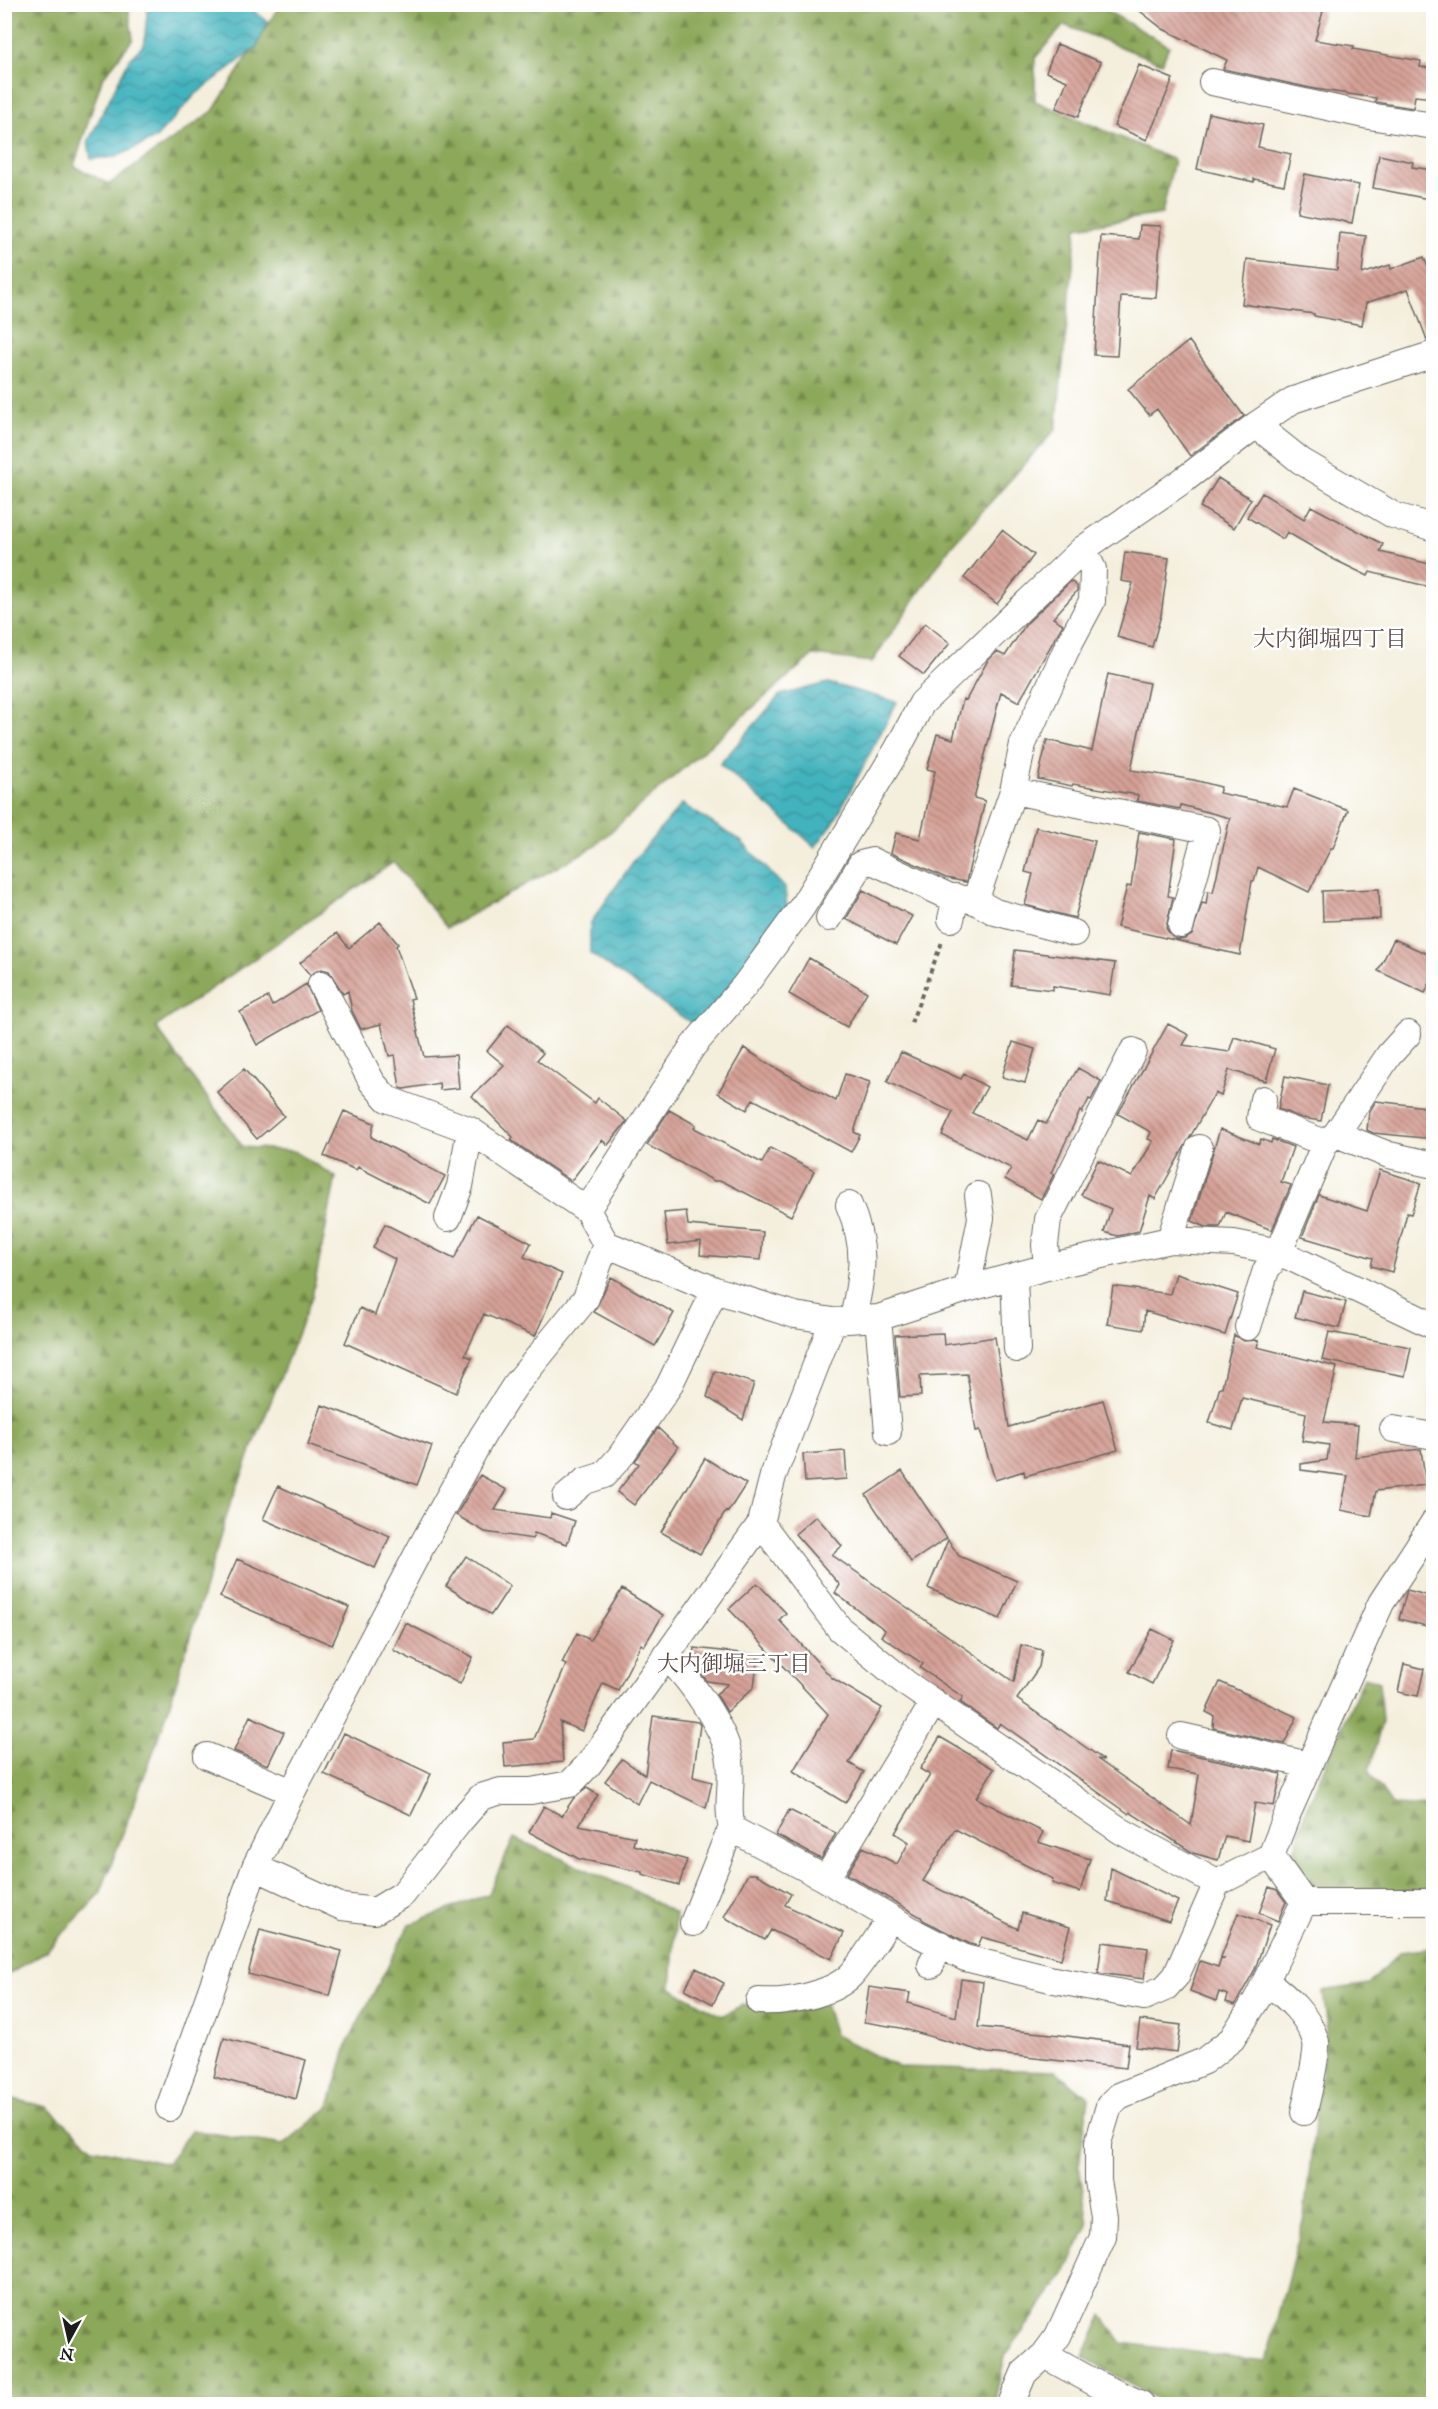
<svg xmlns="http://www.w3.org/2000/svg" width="1438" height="2409" viewBox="0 0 1438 2409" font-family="'IM FELL Great Primer','Noto Serif JP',serif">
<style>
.forest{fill:url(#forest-firs);stroke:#54623b;stroke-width:1.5}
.water{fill:url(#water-waves);stroke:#30686c;stroke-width:1.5}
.building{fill:url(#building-back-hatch)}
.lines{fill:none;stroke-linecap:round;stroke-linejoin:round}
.minor-casing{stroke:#686660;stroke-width:28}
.path{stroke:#686660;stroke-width:4;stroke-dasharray:4.5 4.5;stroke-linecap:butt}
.minor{stroke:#fff;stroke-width:26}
.labels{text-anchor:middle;stroke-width:5;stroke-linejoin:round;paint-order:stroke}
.neighbourhood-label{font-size:22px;fill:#5d4b47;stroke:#fff}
</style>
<defs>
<pattern id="forest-firs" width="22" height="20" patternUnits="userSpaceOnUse" patternTransform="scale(1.5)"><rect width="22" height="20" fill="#8ca85a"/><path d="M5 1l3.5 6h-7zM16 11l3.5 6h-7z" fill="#72884a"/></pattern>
<pattern id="water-waves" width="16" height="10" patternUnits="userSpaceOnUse" patternTransform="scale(1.5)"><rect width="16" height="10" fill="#43b3bd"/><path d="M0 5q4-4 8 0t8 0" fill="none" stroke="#379199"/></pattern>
<pattern id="building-back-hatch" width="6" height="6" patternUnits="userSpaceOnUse" patternTransform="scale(1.5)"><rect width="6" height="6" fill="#d5a197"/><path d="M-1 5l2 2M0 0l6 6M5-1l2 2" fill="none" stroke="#ac827a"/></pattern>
</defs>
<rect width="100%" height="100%" fill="#fff"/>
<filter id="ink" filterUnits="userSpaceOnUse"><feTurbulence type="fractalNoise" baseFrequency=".0167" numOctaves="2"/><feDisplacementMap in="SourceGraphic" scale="12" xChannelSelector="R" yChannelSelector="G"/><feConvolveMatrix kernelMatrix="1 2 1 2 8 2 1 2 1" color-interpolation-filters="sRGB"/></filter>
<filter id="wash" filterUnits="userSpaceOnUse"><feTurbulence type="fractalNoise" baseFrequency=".008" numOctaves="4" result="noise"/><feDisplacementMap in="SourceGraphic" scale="24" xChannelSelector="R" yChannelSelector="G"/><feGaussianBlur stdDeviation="1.35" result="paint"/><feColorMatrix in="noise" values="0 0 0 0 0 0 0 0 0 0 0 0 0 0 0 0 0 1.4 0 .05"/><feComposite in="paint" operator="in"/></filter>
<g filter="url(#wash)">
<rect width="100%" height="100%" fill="#f4efdd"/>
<!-- forest -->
<path class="forest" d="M1095,4L1169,46L1162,63L1064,25L1035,58V101L1174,160L1162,214L1077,227L1056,429L951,546L872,662L813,655L592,848L447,928L394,862L156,1027L243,1147L294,1151L336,1177L312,1297L229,1508L164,1723L100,1894L46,1951L5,1977V5H128L133,39L102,79L74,166L109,184L213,111L280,5Z
M1364,1677L1379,1682L1382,1722L1369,1772L1392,1805L1433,1807V1890L1332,1893L1306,1885L1295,1850L1306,1809Z
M514,1838L633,1890L676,1914L671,1988L722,2016L742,2005L785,2013L825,2004L835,2035L898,2067L1056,2071L1089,2098L1079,2165L1088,2225L1065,2273L1005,2356L994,2404H5V2097L47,2107L93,2148L167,2164L191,2130L283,2145L329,2107L348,2042L409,1925L488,1894Z
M1433,1948V2404H1165L1083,2357L1102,2315L1122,2343L1266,2361L1304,2217L1327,2021L1323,1991L1369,1984L1400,1952Z"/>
<!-- water -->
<path class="water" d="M148,5H246L268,22L256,48L196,94L155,139L116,157L91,159L88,142L129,60L144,44Z
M828,683L897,702L834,822L815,847L720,764L780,695Z
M682,804L741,841L785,888L787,907L729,995L694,1025L590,953V924L635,859Z"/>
<g id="blocks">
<!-- building -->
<path class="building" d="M1131,4H1325L1315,40L1354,46L1353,49L1421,61L1420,67L1434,68V98L1415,96L1413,108L1375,102L1376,98L1315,89L1223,69L1227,60L1163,29Z
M1057,44L1101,62L1078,117L1056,108L1067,81L1046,72Z
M1139,65L1173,79L1147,140L1114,126Z
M1209,113L1263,125L1258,147L1291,154L1284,185L1254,179V182L1197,169Z
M1379,155L1413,162L1412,167L1434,170V200L1373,188Z
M1305,174L1359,185L1352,223L1297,212Z
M1140,225L1161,226L1156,298L1121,296L1117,356L1094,355L1101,236L1139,239Z
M1340,233L1366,236L1362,274L1390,265L1391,269L1424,257L1434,283V339L1427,340L1408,289L1366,303L1362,325L1314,316V314L1242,304L1247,259L1337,270Z
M1189,341L1244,416L1190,456L1157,409L1149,415L1128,389Z
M1218,478L1251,499L1234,528L1200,507Z
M1262,493L1304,519L1311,506L1383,544L1380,552L1434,565V588L1370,572L1368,576L1333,559L1287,532L1283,539L1247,517Z
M1002,530L1034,555L997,604L964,578Z
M1125,552L1169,558L1161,615L1152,647L1117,637L1133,583L1121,581Z
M1071,581L1077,586V591L1053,618L1063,624L1019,702L1001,692L974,798L985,801L966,882L946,878L891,853L896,833L920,839L935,771L927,769L937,734L953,739L963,699L966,700L988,660L997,652L1005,656L1026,624Z
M925,623L950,643L924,675L899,656Z
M1108,674L1149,683L1131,770L1194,780L1221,787L1219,793L1287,807L1294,789L1348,810L1333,848H1331L1309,892L1258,867L1254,881H1252L1240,955L1117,927L1127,886L1131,887L1139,832L1176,839L1168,896L1173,897L1166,928L1171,936L1178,940L1185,939L1192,935L1202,903L1206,904L1208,891L1213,892L1230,818L1181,805L1180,809L1137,801L1138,795L1073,784L1072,786L1038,779L1047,740L1092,751Z
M1036,827L1095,841L1075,918L1025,905L1033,874L1025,872Z
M1379,889L1380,919L1323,921L1322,891Z
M863,890L912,916L896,945L846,919Z
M380,922L398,944L396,946L414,998L410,999L424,1057L456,1055L459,1088L440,1090L439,1083L404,1089L400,1088L395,1055L389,1056L381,1024L361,1029L352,1011L348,991L343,994L329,971L321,969L310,975L300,963L337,933L349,948Z
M1394,939L1434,957V975L1425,993L1378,971Z
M1015,950L1115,963L1110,995L1053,986V990L1011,985Z
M809,958L867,992L847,1027L789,994Z
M306,984L318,1010L257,1045L240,1012L268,997L272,1006Z
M1168,1024L1189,1035L1183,1045L1229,1052L1234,1037L1275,1049L1266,1081L1229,1070L1221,1096L1215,1093L1155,1199L1150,1196L1139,1231L1118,1236L1104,1232L1111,1209L1081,1195L1098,1160L1132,1177L1153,1141L1148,1139L1151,1132L1118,1114Z
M508,1025L543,1053L537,1060L595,1103L598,1098L627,1121L608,1145L602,1140L571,1181L511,1140L513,1137L472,1096L504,1065L487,1051Z
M1013,1042L1035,1049L1025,1083L1002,1077Z
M744,1048L772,1066L836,1101L845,1074L870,1082L854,1132L860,1135L851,1152L753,1099L747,1110L718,1093Z
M901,1052L961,1079L964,1074L987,1087L972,1113L1028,1140L1038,1120L1046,1124L1078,1068L1101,1081L1091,1100L1089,1099L1082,1113L1080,1111L1051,1173L1054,1174L1041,1199L1005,1179L1011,1168L942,1135L953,1112L887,1082Z
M244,1069L284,1116L257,1139L217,1092Z
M1285,1076L1328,1085L1321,1121L1302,1118L1278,1109Z
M1376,1101L1434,1108V1139L1373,1133L1367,1130L1369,1112Z
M669,1110L696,1125L694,1128L762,1163L770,1148L814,1171L791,1216L722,1181H714L647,1145Z
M344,1111L374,1123L371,1137L445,1176L430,1204L358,1167L356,1170L324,1156Z
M1220,1129L1259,1144L1261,1139L1271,1143L1272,1139L1293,1147L1281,1182L1291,1185L1272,1230L1226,1212L1220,1227H1206L1192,1221Z
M1380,1170L1421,1183L1411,1214L1407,1213L1392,1272L1371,1266L1373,1258L1302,1237L1319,1195L1367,1211Z
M686,1211L688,1225L763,1232L761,1260L700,1255L701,1241L668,1245L664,1213Z
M477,1215L531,1243L524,1257L562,1274L535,1336L484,1314L465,1355L472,1358L456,1393L345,1343L360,1308L375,1315L395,1259L373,1248L385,1224L454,1259Z
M1176,1274L1238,1294L1225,1335L1145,1311L1143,1330L1107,1324L1113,1286L1170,1294Z
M611,1277L674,1313L655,1346L594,1312Z
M1302,1291L1346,1302L1339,1328L1295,1317Z
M1329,1332L1411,1347L1405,1376L1322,1360Z
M943,1333L944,1345L995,1337L1009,1427L1103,1400L1118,1450L1025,1476L1024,1471L995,1480L980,1430L976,1431L967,1374L920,1376L921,1396L900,1397L895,1335Z
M1234,1335L1244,1341L1259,1340L1257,1347L1337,1367L1324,1422L1358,1425L1355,1457L1421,1449L1426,1485L1376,1491L1371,1516L1341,1510L1348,1476L1301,1470V1464L1327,1460L1329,1445L1302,1441L1306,1413L1242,1398L1233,1430L1209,1423L1220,1387H1222Z
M715,1371L754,1383L743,1420L707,1397Z
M322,1405L432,1446L417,1485L308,1445Z
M658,1428L678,1447L634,1505L617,1492L639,1464L635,1461Z
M845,1451L847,1479L805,1482L803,1454Z
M705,1458L746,1484L728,1512L726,1511L700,1554L661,1532Z
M902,1471L947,1538L911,1562L866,1495Z
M480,1475L507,1490L495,1510L550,1518L551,1513L575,1521L567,1544L534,1533L533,1539L485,1532L456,1515Z
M278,1486L390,1536L375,1568L263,1519Z
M816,1516L842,1546L832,1555L1014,1682L1021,1645L1042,1650L1039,1667L1017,1699L1104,1760L1097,1759L1191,1825L1199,1774L1168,1769L1171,1750L1281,1774L1274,1806L1255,1803L1248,1841L1225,1836L1218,1860L1193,1853L1130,1812L1129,1814L1000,1723L997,1728L960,1702L963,1697L920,1668L923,1664L881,1636L885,1630L835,1593L840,1585L795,1534Z
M948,1540L959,1556L1017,1581L1000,1619L928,1588Z
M466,1556L510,1586L491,1615L446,1586Z
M237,1559L349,1607L332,1645L220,1597Z
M757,1583L786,1613L779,1620L832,1678L882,1708L849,1763L864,1772L845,1803L793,1771L828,1714L729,1609Z
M622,1589L663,1615L644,1646L641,1644L618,1690L603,1683L582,1731L560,1722L563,1762L505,1767L503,1742L534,1739L566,1665L562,1663L577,1633L590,1640Z
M1407,1590L1434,1597V1628L1399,1619Z
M406,1623L473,1657L460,1684L393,1650Z
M1152,1629L1174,1640L1152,1684L1129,1672Z
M694,1648L758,1655L754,1687L727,1712L716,1694L728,1684L707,1681L692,1662Z
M1404,1664L1424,1669L1418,1696L1398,1692Z
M1220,1682L1297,1717L1284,1744L1213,1728L1214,1716L1206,1712Z
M250,1716L284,1732L268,1765L234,1751Z
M653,1716L698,1722L700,1725L693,1777L712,1782L706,1808L649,1780L637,1804L605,1781L622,1759L645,1775Z
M344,1733L431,1774L411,1815L324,1774Z
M940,1737L994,1769L976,1798L1043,1832L1038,1842L1090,1859L1080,1892L1052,1883L1053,1879L955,1829L923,1881L1018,1929L1022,1913L1070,1927L1061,1959L982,1937L978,1946L970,1944L923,1920L921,1917L847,1874L863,1847L897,1864L909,1842L895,1833L930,1775L920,1769Z
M587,1788L598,1795L579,1825L635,1837L633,1845L687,1860L679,1885L642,1874V1872L579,1859L529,1832L544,1806L562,1816L573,1799Z
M789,1810L836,1833L821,1859L776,1835Z
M1111,1868L1178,1901L1169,1921L1107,1901Z
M748,1874H756L791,1894L785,1905L844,1933L831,1959L771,1930L765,1940L724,1917Z
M1269,1887L1277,1890L1286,1902L1278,1921L1259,1913Z
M1238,1913L1270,1925L1255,1969L1235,2005L1226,2002L1228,1995L1219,1992L1216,2001L1190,1991L1200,1961L1218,1967L1221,1958L1225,1959L1221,1957Z
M260,1929L342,1951L330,1996L248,1974Z
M1102,1942L1148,1948L1144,1979L1098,1973Z
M696,1968L724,1983L713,2004L685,1989Z
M961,1979L983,1982L978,2027L1052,2034L1129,2044L1126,2068L988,2053L901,2028L864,2022L869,1987L910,1993L908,2003L956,2017Z
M1140,2020L1181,2025L1177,2052L1136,2047Z
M224,2038L306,2060L296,2099L214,2077Z"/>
</g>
</g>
<g filter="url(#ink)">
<use href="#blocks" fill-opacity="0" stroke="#686660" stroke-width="1.5"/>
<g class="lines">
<!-- minor casing -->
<g class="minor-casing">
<path id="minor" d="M1212,82L1369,116L1434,126
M1434,354L1293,400L1256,425L1185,479L1083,549L922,703L897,750L802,907L745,985L693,1046L587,1210L606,1244L715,1290L795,1315L833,1321L878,1318L967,1289L1047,1267L1170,1240L1234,1243L1279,1252L1434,1326
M1256,425L1301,461L1393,515L1434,528
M1013,791L1207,830L1181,925
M975,901L1013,791L1023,744L1066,650L1092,601L1093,569L1083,549
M829,918L861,864L872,861L948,896L975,901L995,912L1074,933
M951,919L956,897
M321,984L372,1082L387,1099L470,1130L587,1210
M1263,1099L1260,1118L1325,1143
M1336,1134L1389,1155L1434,1165
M849,1205C868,1249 862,1274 853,1319
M448,1218L460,1186L470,1130
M1170,1240L1199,1148
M1047,1267L1045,1245L1048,1219L1133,1051
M1014,1278L1017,1349
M967,1289L981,1218L978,1195
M878,1318L888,1432
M1248,1327L1266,1270L1279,1252L1325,1143L1336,1134L1389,1055L1408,1034
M1393,1429L1434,1436
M566,1497L585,1481L604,1475L620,1457L669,1386L715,1290
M761,1523L840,1629L907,1684L1121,1831L1217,1883
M665,1656C688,1675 727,1731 730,1761C733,1784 726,1806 732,1829L826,1879L916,1933L965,1958L1054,1980L1144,1997L1165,1988L1176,1976L1217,1883L1271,1856L1287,1815L1381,1603L1434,1522
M1181,1736L1309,1765
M207,1756L292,1792
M1271,1856L1304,1902H1434
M255,1867L342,1907L375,1911L403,1894L460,1821L481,1797L501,1791H531L570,1784L589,1764L761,1523L773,1476L833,1321
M826,1879L934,1702
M693,1923L726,1840L732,1829
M931,1965L940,1944
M1266,1981C1287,1997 1309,2016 1316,2042C1318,2053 1307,2099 1304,2112
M759,2001C786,2003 831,1995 851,1975C866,1958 878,1936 891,1918
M169,2108L255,1867L292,1792L421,1547L483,1435L514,1387L586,1298L606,1244
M1044,2355L1099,2385L1141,2404
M1011,2404L1024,2373L1044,2355L1058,2336L1103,2237L1104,2216L1098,2181V2143L1109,2106L1119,2096L1204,2061L1232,2039L1257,1999L1304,1902"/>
</g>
<!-- path -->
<path class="path" d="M911,1023L942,942"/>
<!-- minor -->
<use href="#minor" class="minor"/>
</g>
</g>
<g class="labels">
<!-- neighbourhood labels -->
<g class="neighbourhood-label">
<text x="1330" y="646">大内御堀四丁目</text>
<text x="734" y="1671">大内御堀三丁目</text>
</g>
</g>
<!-- margin -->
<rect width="1438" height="2409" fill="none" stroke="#fff" stroke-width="24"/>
<!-- north arrow -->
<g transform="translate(69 2340) rotate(188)" stroke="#ffffff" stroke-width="4.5" paint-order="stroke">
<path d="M0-4.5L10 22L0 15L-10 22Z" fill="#1c1c1c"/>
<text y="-9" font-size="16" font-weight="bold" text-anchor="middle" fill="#1c1c1c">N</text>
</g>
</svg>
